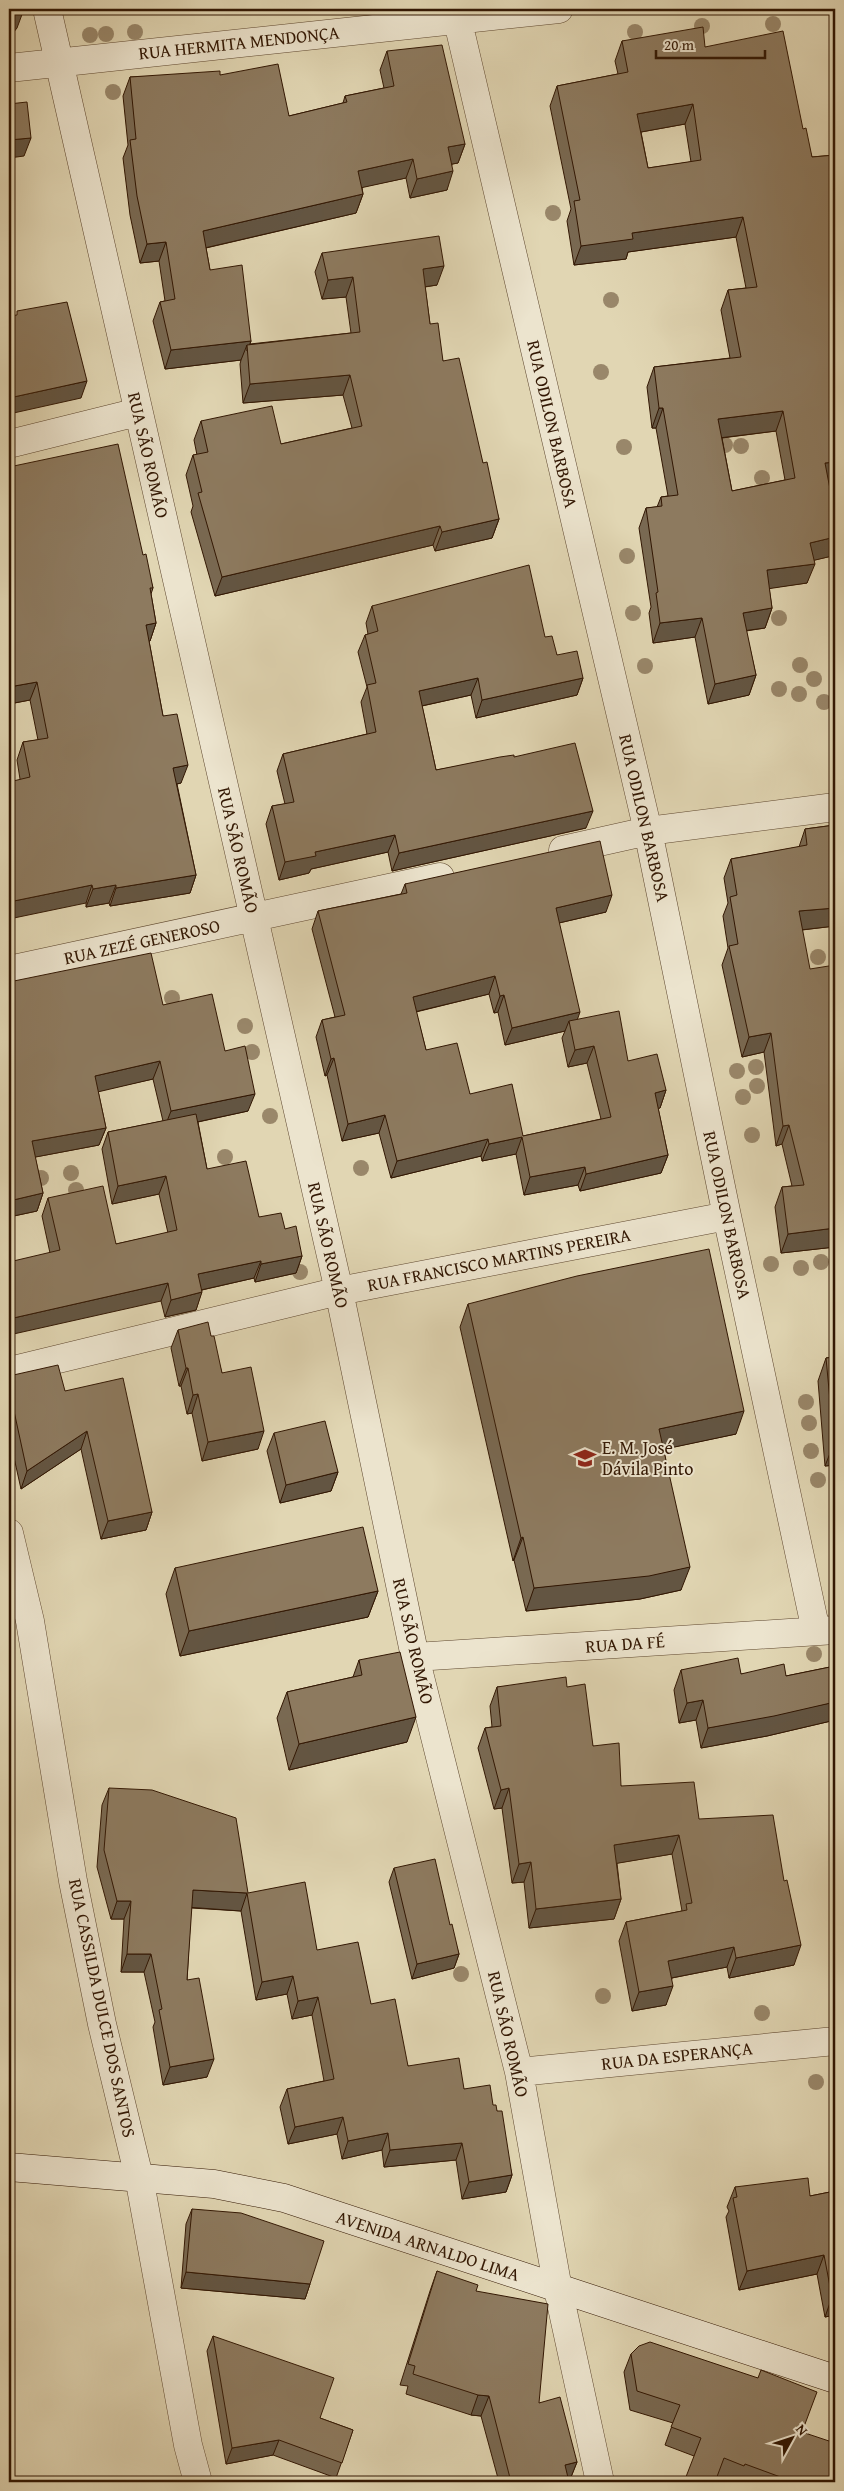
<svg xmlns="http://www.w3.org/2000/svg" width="844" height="2491" viewBox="0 0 844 2491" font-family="'Gentium Book Plus',serif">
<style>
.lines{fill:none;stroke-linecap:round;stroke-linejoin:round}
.street-casing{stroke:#5e472f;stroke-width:29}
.secondary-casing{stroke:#321703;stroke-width:29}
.street{stroke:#ece4ce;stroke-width:28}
.secondary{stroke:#ece4ce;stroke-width:28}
.tree{fill:#99876a}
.wall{fill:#796952;stroke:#321703;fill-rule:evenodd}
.shaded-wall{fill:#635542;stroke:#321703}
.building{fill:#8d7a5f;stroke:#321703;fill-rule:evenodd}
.labels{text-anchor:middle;stroke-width:4;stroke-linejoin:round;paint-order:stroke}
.street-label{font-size:18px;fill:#321703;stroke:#ece4ce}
.poi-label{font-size:18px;fill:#321703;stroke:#ece4ce;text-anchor:start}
</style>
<rect width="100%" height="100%" fill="#e1d6b3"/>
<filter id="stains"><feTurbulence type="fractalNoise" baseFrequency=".004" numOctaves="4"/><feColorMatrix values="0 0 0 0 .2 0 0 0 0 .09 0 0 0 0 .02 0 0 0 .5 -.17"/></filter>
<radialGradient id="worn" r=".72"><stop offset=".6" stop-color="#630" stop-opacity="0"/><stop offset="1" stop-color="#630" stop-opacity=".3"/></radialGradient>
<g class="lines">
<!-- street casing -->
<g class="street-casing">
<path id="street" d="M47,9L339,1291L415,1657L519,2072L558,2289L600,2482
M455,9L648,831L727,1216L816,1631
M9,68L559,9
M9,444L138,412
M563,850L648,831L835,807
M9,970L440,877
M9,1371L339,1291L727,1216
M9,1533L30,1621L73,1881L102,2024L139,2177L188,2445L198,2482
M415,1657L835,1630
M519,2072L835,2041"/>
</g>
<!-- secondary casing -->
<g class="secondary-casing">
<path id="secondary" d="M9,2167L214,2184L284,2198L835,2379"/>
</g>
<!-- street -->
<use href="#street" class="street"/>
<!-- secondary -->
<use href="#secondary" class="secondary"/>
</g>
<!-- trees -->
<g class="tree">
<circle cx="773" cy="24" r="8"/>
<circle cx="702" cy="26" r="8"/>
<circle cx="135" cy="32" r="8"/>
<circle cx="635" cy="32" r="8"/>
<circle cx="106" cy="34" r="8"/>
<circle cx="90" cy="35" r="8"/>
<circle cx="113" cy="92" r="8"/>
<circle cx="553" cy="213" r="8"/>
<circle cx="611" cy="300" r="8"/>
<circle cx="601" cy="372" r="8"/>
<circle cx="725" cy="445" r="8"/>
<circle cx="741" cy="446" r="8"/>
<circle cx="624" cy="447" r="8"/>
<circle cx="762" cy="478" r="8"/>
<circle cx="627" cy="556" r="8"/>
<circle cx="633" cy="613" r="8"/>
<circle cx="779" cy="618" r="8"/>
<circle cx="800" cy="665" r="8"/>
<circle cx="645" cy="666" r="8"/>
<circle cx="814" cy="679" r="8"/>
<circle cx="779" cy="689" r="8"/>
<circle cx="799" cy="694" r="8"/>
<circle cx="824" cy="702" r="8"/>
<circle cx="818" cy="957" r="8"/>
<circle cx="172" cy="998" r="8"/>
<circle cx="245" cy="1026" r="8"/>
<circle cx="252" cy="1052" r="8"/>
<circle cx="756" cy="1067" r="8"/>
<circle cx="737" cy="1071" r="8"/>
<circle cx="757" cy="1086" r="8"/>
<circle cx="743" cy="1097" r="8"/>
<circle cx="270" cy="1116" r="8"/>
<circle cx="752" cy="1135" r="8"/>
<circle cx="225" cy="1157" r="8"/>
<circle cx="361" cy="1168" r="8"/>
<circle cx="71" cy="1173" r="8"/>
<circle cx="41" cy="1178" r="8"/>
<circle cx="76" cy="1190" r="8"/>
<circle cx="821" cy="1262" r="8"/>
<circle cx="771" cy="1264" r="8"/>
<circle cx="801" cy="1268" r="8"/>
<circle cx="300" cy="1272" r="8"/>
<circle cx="806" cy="1402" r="8"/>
<circle cx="809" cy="1423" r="8"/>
<circle cx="811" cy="1451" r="8"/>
<circle cx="818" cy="1480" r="8"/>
<circle cx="814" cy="1654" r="8"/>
<circle cx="461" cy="1974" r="8"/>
<circle cx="603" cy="1996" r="8"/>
<circle cx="762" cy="2013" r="8"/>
<circle cx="816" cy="2082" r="8"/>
</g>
<!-- wall -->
<path class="wall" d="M622,41L705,47L803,129L812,157L835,155V481L829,482L832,556L814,560L807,583L769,588L772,608L765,628L746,631L756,675L749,695L708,704L695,637L653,643L649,613L651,607L639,528L646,508L657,507L661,497L668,496L656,428H652L647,387L654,367L730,358L721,310L728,290L746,288L736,237L628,252L626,259L574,265L567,221L571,209L550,106L557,86L618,74L615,61ZM685,124L691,162L648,168L641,132ZM776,431L785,480L732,491L722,438Z
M387,51L465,144L458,163L452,164L447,190L410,198L406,178L362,187L363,194L356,213L206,248L210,270L251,341L250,344L351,333L346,297L322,299L315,272L322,253L437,285L425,287L430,324L443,361L483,463L499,519L492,538L435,551L433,545L215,596L191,512L193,506L186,475L193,455H197L194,440L201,421L281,444L352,428L343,395L243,403L240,364L241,360L165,369L153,321L160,302L165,301L159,261L140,263L130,215L123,158L128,145L123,96L130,77L220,75L289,116L343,103L345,96L384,88L380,70Z
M9,467L143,555L153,588L151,594L156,623L150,641H149L163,716L181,783L177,784L196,875L190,893L110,906L109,903L86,907V903L20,779L17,760L23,742L38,740L30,700L9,704Z
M372,606L545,637L557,655L583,678L577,695L476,718L471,695L422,706L436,770L514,757L586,828L392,871L388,852L311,869L309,873L279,880L266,824L272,806L285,804L277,771L283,754L367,734L361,702L367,687L358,652L365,635L368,634L366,623Z
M835,825V926L802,930L835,1247L781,1253L775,1207L782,1187L792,1186L782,1144L776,1146L764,1052L742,1057L722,965L728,948L723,916L728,903L724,878L731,859L799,847L805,829Z
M405,884L606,912L559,923L577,1019L628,1061L666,1090L660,1108H658L668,1155L661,1173L580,1191L578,1185L524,1195L516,1154L482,1161L481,1156L391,1178L379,1133L342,1141L327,1075L325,1076L316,1037L322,1020L335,1017L312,929L318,911L401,894ZM489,994L494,1013L498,1012L505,1045L565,1031L562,1038L568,1067L587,1063L601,1119L523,1136L470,1094L426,1050L416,1012Z
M9,982L163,1005L225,1051L248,1111L198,1122L207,1169L259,1217L285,1229L302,1256L296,1273L255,1282L254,1278L202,1290L196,1310L165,1317L161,1301L50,1253L42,1216L48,1198L116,1244L168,1233L159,1194L112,1204L102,1149L108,1132L163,1121L153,1079L98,1091L106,1128L99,1145L35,1157L43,1193L37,1211L9,1217Z
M468,1304L736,1434L664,1449L681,1590L640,1599L526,1611L514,1560L513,1561L460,1327Z
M178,1330L211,1336L222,1373L258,1449L202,1461L192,1413L187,1414L181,1386H179L171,1348Z
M835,1357V1465L825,1466L818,1381L826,1358Z
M9,1376L65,1391L152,1512L146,1530L101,1539L81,1449L21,1489L9,1435Z
M274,1433L338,1472L331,1491L280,1503L267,1451Z
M175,1568L378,1591L368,1617L180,1656L166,1594Z
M359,1660L407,1742L289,1770L277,1718L287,1692L353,1677Z
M835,1666V1732L833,1733L831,1721L767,1736L701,1748L696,1720L679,1723L674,1690L681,1670L741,1674L786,1676Z
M497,1687H567L593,1746L621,1786L699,1819L794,1965L729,1978L727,1967L672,1978L666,2005L632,2011L619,1941L626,1922L682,1911L672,1854L617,1863L621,1899L614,1919L529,1928L524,1882L512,1883L502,1808L494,1809L478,1748L485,1728L492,1727L490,1706Z
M109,1788L248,1893L317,1950L371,2004L408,2066L464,2089L493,2105L497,2111L512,2175L506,2192L462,2199L456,2160L384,2167L382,2150L342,2159L337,2134L288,2144L280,2107L287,2089L324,2081L312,2015L292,2019L287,1994L256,2000L241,1911L191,1908L187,1980L207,2077L163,2085L153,2027L155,2022L144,1972H121L124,1919H111L97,1867L102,1805Z
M394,1868L450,1925L459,1954L454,1968L412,1979L389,1882Z
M735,2187L810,2196L835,2191V2315L825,2317L817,2274L739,2290L726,2217L729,2211L727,2207Z
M192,2209L310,2284L305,2299L181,2288L186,2224Z
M437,2271L476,2291L539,2403L577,2462L569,2482H499L481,2416L471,2415L406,2394L408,2386L400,2385L430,2291Z
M213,2336L320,2418L353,2430L336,2478L273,2455L226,2464L207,2351Z
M631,2354L802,2432L835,2482H732L717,2476L694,2456L665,2445L673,2423L630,2410L624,2372Z"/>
<!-- shaded-wall -->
<path class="shaded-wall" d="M19,9H24L17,28L9,38V10Z
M222,9H235L221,11Z
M254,9H278L253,12Z
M693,104L685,124L630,134L637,114Z
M31,138L24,156L9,158V140Z
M465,144L458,163L441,166L448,147Z
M413,159L406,178L351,190L358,171Z
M453,171L447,190L410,198L417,179Z
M363,194L356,213L196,250L203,231Z
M743,217L736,237L628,252L626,259L574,265L581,246L632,233Z
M166,242L159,261L140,263L147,244Z
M444,266L437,285L416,288L423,269Z
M353,277L346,297L322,299L328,280Z
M251,341L247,351V345L241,360L165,369L171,350Z
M350,375L343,395L243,403L250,384Z
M87,381L81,398L9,414V398Z
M659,408H663L656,428H652Z
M783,411L776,431L711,439L718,419Z
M835,462V481L818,483L825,463Z
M499,519L492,538L435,551L442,532Z
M440,526L433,545L215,596L222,577Z
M835,537V547L832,556L803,563L810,543Z
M815,564L807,583L760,590L767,570Z
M772,608L765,628L735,632L743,613Z
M702,618L695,637L653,643L660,623Z
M156,623L150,641L139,643L146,625Z
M756,675L749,695L708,704L715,684Z
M478,678L471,695L412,708L419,691Z
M583,678L577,695L476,718L482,700Z
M37,682L30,700L9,704V687Z
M188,765L181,783L167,786L173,768Z
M593,811L586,828L392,871L399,853Z
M395,835L388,852L311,869L309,873L279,880L285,862L315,852Z
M196,875L190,893L110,906L116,888Z
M92,885L86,903L9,919V902Z
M116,885L109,903L86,907L93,889Z
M612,895L606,912L550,925L556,908Z
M835,908V926L792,931L799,911Z
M495,976L489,994L406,1014L413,997Z
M504,995L498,1012L494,1013L500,996Z
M580,1012L574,1029L569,1021L565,1031L505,1045L512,1028Z
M771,1033L764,1052L742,1057L749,1037Z
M594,1046L587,1063L568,1067L575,1050Z
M334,1058L327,1075L325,1076L331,1059Z
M160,1061L153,1079L89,1094L95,1076Z
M666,1090L660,1108L649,1111L655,1093Z
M255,1094L248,1111L164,1129L171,1111Z
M385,1115L379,1133L342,1141L348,1124Z
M789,1125L782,1144L776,1146L783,1126Z
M106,1128L99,1145L25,1159L32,1141Z
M522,1137L516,1154L482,1161L489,1144Z
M488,1139L481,1156L391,1178L397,1161Z
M668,1155L661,1173L580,1191L586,1174Z
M585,1167L578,1185L524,1195L530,1177Z
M166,1176L159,1194L112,1204L118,1186Z
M43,1193L37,1211L9,1217V1201Z
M835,1228V1247L781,1253L788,1234Z
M302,1256L296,1273L255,1282L261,1264Z
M261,1261L254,1278L192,1292L198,1274Z
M168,1283L161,1301L9,1335V1319Z
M202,1292L196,1310L165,1317L171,1300Z
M186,1368H188L181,1386H179Z
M198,1394L192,1413L187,1414L193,1395Z
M744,1411L736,1434L651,1452L659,1429Z
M87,1431L81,1449L21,1489L27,1471Z
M264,1431L258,1449L202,1461L208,1442Z
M834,1443H835V1465L825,1466Z
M338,1472L331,1491L280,1503L286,1485Z
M152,1512L146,1530L101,1539L108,1521Z
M523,1537L514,1560L513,1561L521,1538Z
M690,1567L681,1590L640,1599L526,1611L534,1588Z
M378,1591L368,1617L180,1656L189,1631Z
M703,1700L696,1720L679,1723L687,1703Z
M835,1702V1709L831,1721L767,1736L701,1748L708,1728Z
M416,1717L407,1742L289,1770L299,1744Z
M509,1788L502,1808L494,1809L501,1790Z
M679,1835L672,1854L607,1865L614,1845Z
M531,1862L524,1882L512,1883L519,1864Z
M193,1890L247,1893L241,1911L186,1907Z
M621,1899L614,1919L529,1928L536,1909Z
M117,1901H131L124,1919H111Z
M801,1945L794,1965L729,1978L736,1958Z
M734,1947L727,1967L661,1980L668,1961Z
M127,1954H151L144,1972H121Z
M459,1954L454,1968L412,1979L417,1964Z
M293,1976L287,1994L256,2000L262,1982Z
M673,1986L666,2005L632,2011L639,1992Z
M318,1997L312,2015L292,2019L298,2001Z
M214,2059L207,2077L163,2085L170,2067Z
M343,2117L337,2134L288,2144L295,2127Z
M388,2133L382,2150L342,2159L348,2141Z
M462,2143L456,2160L384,2167L390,2150Z
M512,2175L506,2192L462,2199L469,2182Z
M824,2255L817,2274L739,2290L747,2271Z
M186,2272L310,2284L305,2299L181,2288Z
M835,2296V2315L825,2317L832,2297Z
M478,2395L489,2396L481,2416L471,2415Z
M279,2440L273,2455L226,2464L232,2448Z
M577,2462L569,2482H558L565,2465Z
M510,2478H513L511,2482H509Z"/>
<!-- building -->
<path class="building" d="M703,27L705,47L783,31L803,129L806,128L812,157L835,155V462L825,463L835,515V537L810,543L815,564L767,570L772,608L743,613L756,675L715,684L702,618L660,623L656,593L658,592L646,508L662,506L661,497L678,495L663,408H659L654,367L741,357L728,290L757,287L743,217L632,233L633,239L581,246L574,201L580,200L557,86L628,72L622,41ZM693,104L701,160L648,168L637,114ZM783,411L795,478L732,491L718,419Z
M442,45L465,144L448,147L453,171L417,179L413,159L358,171L363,194L203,231L210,270L242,265L251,341L171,350L160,302L175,299L166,242L147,244L137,196L130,140L136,139L130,77L220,71V75L278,64L289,116L347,102L345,96L394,86L387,51Z
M27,102L31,138L9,140V104Z
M439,236L444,266L423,269L430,324L438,323L443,361L459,358L483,463L487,462L499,519L442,532L440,526L222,577L198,493L202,492L193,455L208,452L201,421L272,406L281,444L362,426L350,375L250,384L247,345L360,332L353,277L328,280L322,253Z
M67,302L87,381L9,398V316L17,315V311Z
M118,444L143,555L146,554L153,588H150L156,623L146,625L163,716L177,714L188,765L173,768L196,875L116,888V885L93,889L92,885L9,902V782L30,777L23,742L48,738L37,682L9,687V467Z
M529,565L545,637L552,636L557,655L577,651L583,678L482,700L478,678L419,691L436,770L500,757L514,755V757L575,743L593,811L399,853L395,835L315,852L316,856L285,862L272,806L294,802L283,754L376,732L367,685L376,683L365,635L378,631L372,606Z
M835,825V908L799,911L810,969L835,965V1228L788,1234L782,1187L804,1185L789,1125L783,1126L771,1033L749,1037L729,946L738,944L730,897L737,895L731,859L807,845L805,829Z
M600,841L612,895L556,908L580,1012L512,1028L504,995L500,996L495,976L413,997L426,1050L457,1043L470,1094L512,1084L523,1136L611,1117L594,1046L575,1050L569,1021L619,1011L628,1061L657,1054L666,1090L655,1093L668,1155L586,1174L585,1167L530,1177L522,1137L489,1144L488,1139L397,1161L385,1115L348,1124L334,1058L331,1059L322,1020L345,1015L318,911L407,893L405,884Z
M151,953L163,1005L212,994L225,1051L245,1046L255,1094L171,1111L160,1061L95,1076L106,1128L32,1141L43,1193L9,1201V982Z
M196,1114L207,1169L246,1161L259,1217L281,1213L285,1229L296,1226L302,1256L261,1264V1261L198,1274L202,1292L171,1300L168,1283L9,1319V1262L60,1250L48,1198L103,1186L116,1244L177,1230L166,1176L118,1186L108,1132Z
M709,1249L744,1411L659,1429L690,1567L649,1576L534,1588L523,1537L521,1538L468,1304L577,1276Z
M208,1322L211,1336H214L222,1373L251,1367L264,1431L208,1442L198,1394L193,1395L188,1368H186L178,1330Z
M835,1357V1443H834L826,1358Z
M58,1365L65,1391L123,1378L152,1512L108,1521L87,1431L27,1471L9,1388V1376Z
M325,1421L338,1472L286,1485L274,1433Z
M363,1527L378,1591L189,1631L175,1568Z
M400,1652L416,1717L299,1744L287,1692L362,1675L359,1660Z
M738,1658L741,1674L784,1664L786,1676L835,1666V1702L774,1716L708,1728L703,1700L687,1703L681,1670Z
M566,1677L567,1687L585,1684L593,1746L619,1743L621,1786L694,1782L699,1819L773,1815L784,1881L787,1880L801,1945L736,1958L734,1947L668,1961L673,1986L639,1992L626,1922L687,1910L686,1904L692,1903L679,1835L614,1845L621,1899L536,1909L531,1862L519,1864L509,1788L501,1790L485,1728L501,1726L497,1687Z
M109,1788L152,1790L236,1818L248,1893L305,1882L317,1950L358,1942L371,2004L395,1999L408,2066L459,2058L464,2089L490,2085L493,2105H496L497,2111H502L512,2175L469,2182L462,2143L390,2150L388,2133L348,2141L343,2117L295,2127L287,2089L334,2079L318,1997L298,2001L293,1976L262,1982L247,1893L193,1890L187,1980L199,1978L214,2059L170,2067L159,2010L162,2009L151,1954H127L131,1901H117L104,1850Z
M435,1859L450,1925L452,1924L459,1954L417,1964L394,1868Z
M808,2178L810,2196L835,2191V2296L832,2297L824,2255L747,2271L733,2198L737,2197L735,2187Z
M192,2209L241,2213L324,2241L310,2284L186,2272Z
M437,2271L478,2285L476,2291L548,2304L539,2403L560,2397L577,2462L565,2465L569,2482H514L513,2478H510L489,2396L478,2395L413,2374L415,2366L408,2364Z
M213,2336L334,2378L320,2418L353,2430L342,2463L279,2440L232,2448Z
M650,2342L758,2378L761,2370L817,2392L802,2432L835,2443V2482H794L745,2464L744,2466L724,2458L715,2482H684L701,2438L671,2427L680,2405L637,2391L631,2354L639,2346Z"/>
<!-- icons -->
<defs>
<g id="school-bare" transform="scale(1.725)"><path d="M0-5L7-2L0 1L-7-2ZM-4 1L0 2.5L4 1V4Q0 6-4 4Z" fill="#8f2418" stroke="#ece4ce" stroke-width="2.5" paint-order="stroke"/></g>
</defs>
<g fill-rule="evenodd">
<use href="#school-bare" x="585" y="1458"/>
</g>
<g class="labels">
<!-- street labels -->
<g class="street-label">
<text transform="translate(239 43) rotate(-6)" y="6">RUA HERMITA MENDONÇA</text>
<text transform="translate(552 424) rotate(77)" y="6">RUA ODILON BARBOSA</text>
<text transform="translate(148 455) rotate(77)" y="6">RUA SÃO ROMÃO</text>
<text transform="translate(644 818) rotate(77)" y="6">RUA ODILON BARBOSA</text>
<text transform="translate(238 850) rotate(77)" y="6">RUA SÃO ROMÃO</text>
<text transform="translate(142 942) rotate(-12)" y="6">RUA ZEZÉ GENEROSO</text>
<text transform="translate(727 1215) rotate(78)" y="6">RUA ODILON BARBOSA</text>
<text transform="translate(328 1245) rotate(77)" y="6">RUA SÃO ROMÃO</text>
<text transform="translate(499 1260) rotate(-11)" y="6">RUA FRANCISCO MARTINS PEREIRA</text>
<text transform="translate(413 1641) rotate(77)" y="6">RUA SÃO ROMÃO</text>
<text transform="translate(625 1644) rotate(-4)" y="6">RUA DA FÉ</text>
<text transform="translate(102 2008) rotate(78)" y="6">RUA CASSILDA DULCE DOS SANTOS</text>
<text transform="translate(508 2034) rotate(77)" y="6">RUA SÃO ROMÃO</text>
<text transform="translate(677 2056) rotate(-6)" y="6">RUA DA ESPERANÇA</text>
<text transform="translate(428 2246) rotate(18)" y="6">AVENIDA ARNALDO LIMA</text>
</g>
<!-- poi labels -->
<g class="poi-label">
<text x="602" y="1454">E. M. José<tspan x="602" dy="21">Dávila Pinto</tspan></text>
</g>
</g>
<!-- margin -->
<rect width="844" height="2491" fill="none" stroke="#e1d6b3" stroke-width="30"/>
<rect x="10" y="10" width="824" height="2471" fill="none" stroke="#321703" stroke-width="2.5"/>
<rect x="15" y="15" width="814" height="2461" fill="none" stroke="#321703"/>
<!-- north arrow -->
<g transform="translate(792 2438) rotate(50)" stroke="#ece4ce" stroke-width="4" paint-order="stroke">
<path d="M0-4L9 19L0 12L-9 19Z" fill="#321703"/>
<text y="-8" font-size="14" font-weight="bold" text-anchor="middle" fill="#321703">N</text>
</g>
<!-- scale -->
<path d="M656 50v8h109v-8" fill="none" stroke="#321703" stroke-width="2.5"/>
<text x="664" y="50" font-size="15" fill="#321703" stroke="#ece4ce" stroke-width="4" paint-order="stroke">20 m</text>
<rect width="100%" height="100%" filter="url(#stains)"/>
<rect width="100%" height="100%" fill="url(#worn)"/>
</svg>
